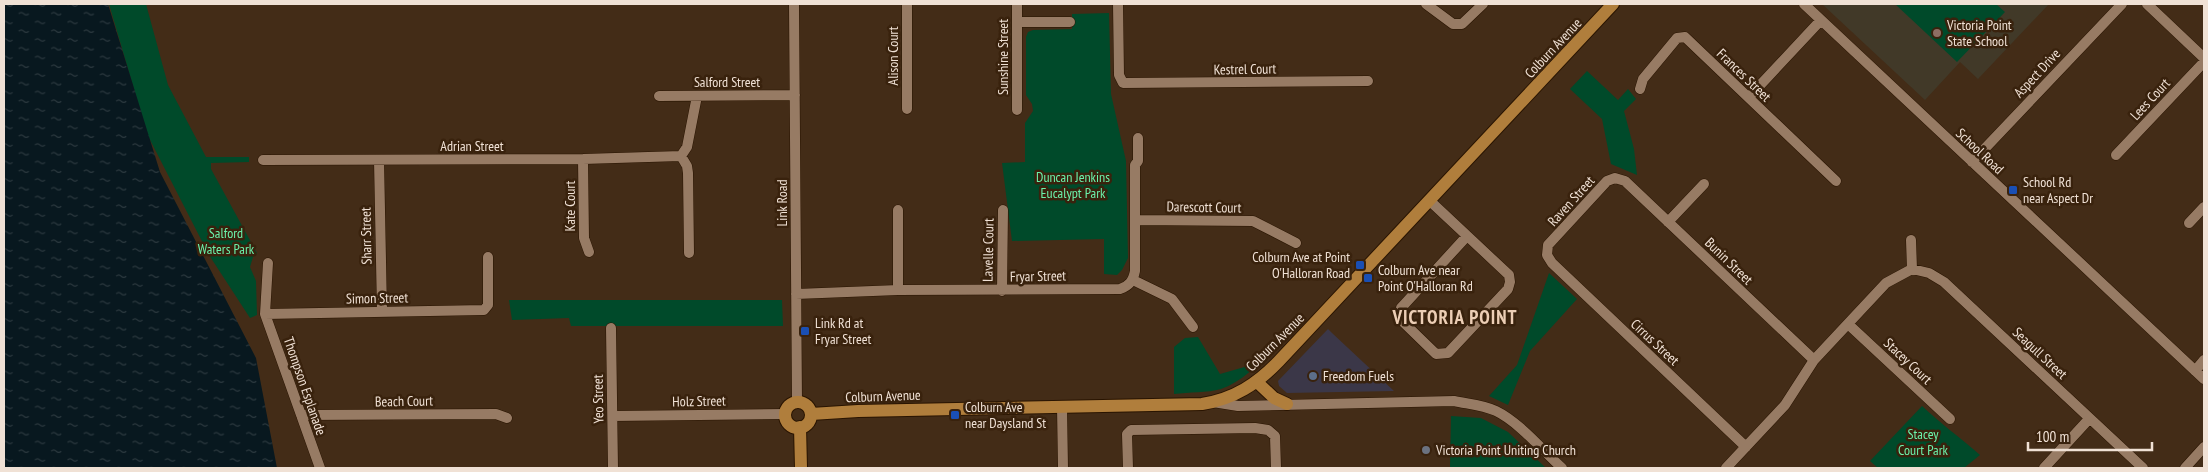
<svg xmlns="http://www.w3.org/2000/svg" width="2208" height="472" viewBox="0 0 2208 472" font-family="'PT Sans Narrow',sans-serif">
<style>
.commercial{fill:#3b3748}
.education{fill:#413928}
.green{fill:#004a2a}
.water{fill:url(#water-ripples)}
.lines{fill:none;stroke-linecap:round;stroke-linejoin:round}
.minor-casing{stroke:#291401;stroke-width:11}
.major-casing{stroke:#291401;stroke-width:14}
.minor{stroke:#977b64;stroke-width:10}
.major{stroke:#b07e3c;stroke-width:12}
.education-dot{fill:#8d6e63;stroke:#39220d;stroke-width:2}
.transit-dot{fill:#1a4fb4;stroke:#39220d;stroke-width:2}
.service-dot{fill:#5c6f8a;stroke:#39220d;stroke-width:2}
.worship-dot{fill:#6b7280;stroke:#39220d;stroke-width:2}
.labels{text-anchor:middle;stroke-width:5;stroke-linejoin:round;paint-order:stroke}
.poi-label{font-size:14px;fill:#f0e1d5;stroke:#39220d;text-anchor:start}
.street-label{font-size:14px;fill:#f0e1d5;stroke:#39220d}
.park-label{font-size:14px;fill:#6bf3ac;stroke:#39220d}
.district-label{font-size:19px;font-weight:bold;letter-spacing:1px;fill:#ecceb5;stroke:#39220d}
</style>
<defs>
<pattern id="water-ripples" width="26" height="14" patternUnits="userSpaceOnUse" patternTransform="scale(1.25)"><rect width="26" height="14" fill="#08181f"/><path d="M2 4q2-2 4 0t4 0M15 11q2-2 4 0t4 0" fill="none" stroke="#2c393f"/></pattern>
</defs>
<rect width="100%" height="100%" fill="#432c17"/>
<!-- commercial -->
<path class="commercial" d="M1328,329L1332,333L1394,391L1287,393L1279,386L1278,381Z"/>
<!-- education -->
<path class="education" d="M1822,4H2049L1978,79L1960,62L1925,100Z"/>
<!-- green -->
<path class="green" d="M109,4H146L168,85L206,157H249V162L211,163V169L257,253L253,257L250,267L256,281L257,315L250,318L209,255L147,134Z
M1895,4H1996L2005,12L1957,62Z
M1109,13L1111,94L1126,161L1128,258L1122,270L1117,275L1104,274V239L1012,241L1002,163L1025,162V123L1033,111L1032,104L1026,95V37L1028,32L1033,30L1072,29V14Z
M1587,71L1618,100L1628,89L1636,99L1624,111L1634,149L1637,175L1611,164L1602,119L1570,89Z
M1549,273L1577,299L1530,351L1508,405L1489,396L1517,365Z
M509,300H782L783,326H571L569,318L512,320Z
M1198,337L1220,374L1248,366L1275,347C1259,364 1243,381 1221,389C1207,393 1189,392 1174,394V347L1185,338Z
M1922,406C1941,424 1961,438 1980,455L1964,468H1878L1870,461Z
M1451,416L1481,418L1508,432L1546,468H1450Z"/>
<!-- water -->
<path class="water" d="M4,4H108L160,172L256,358L277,468H4Z"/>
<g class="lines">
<!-- minor casing -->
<g class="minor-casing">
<path id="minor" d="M794,4L797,402
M907,4V109
M1017,4V110
M1118,4L1119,75L1123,83L1368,81
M1426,4L1453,24H1462L1483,4
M1804,4L2204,379
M2147,4L2204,58
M1017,22H1070
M1640,89L1643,79L1677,38L1685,37L1836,181
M659,96L795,95
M1749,97L1821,20
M2116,155L2204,62
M583,159L584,238L589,252
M263,160L583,159L681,156
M379,160L382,311
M1972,162L2122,4
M1430,201L1509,275L1510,282L1508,289L1448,353L1436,354L1401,320L1399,314L1401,308L1467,236
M1136,220L1253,221L1296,243
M1668,222L1704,184
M2189,223L2204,207
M1911,240L1912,269
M689,253L688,173L687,166L681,156L687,147L697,96
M268,263L265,314L320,468
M1133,280L1172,299L1193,327
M898,290V210
M1002,291L1003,210
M796,294L898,290L1120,289C1129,286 1133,281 1135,271V165L1138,161V138
M265,314L484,310L488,305V257
M1848,324L1950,419
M611,328L613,468
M2195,371L2204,360
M1213,402L1238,406L1454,401C1468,404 1483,405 1496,411C1519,422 1543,451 1562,468
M1062,407L1063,468
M301,415L496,414L507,418
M613,416L785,414
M1746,447L1552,263L1547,255L1548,245L1607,181L1615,178L1625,181L1814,360
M1128,468L1127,434L1131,430L1255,428L1268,430L1275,436L1276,468
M1726,468L1785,405L1814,360L1886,283L1912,269L1929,273L1944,282L2143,468
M2044,468L2089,419
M2185,468L2204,447"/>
</g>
<!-- major casing -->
<g class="major-casing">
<path id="major" d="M1257,382L1274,398L1287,404
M785 415a13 13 0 1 1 26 0a13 13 0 1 1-26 0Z
M811,414L858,411L1202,404C1234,399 1257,384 1279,361L1613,4
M800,427L801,468"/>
</g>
<!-- minor -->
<use href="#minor" class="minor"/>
<!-- major -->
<use href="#major" class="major"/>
</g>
<!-- markers -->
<circle class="education-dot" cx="1937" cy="33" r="5"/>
<g class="transit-dot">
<rect x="2008" y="185" width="10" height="10" rx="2.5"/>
<rect x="1355" y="260" width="10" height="10" rx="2.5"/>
<rect x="1363" y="273" width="10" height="10" rx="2.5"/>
<rect x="800" y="326" width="10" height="10" rx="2.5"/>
<rect x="950" y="410" width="10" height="10" rx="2.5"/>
</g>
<circle class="service-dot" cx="1313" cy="376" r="5"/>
<circle class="worship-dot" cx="1426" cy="450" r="5"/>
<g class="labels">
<!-- poi labels -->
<g class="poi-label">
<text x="1947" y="30">Victoria Point<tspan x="1947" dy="16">State School</tspan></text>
<text x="2023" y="187">School Rd<tspan x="2023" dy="16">near Aspect Dr</tspan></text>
<text x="1350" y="262" text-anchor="end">Colburn Ave at Point<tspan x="1350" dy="16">O'Halloran Road</tspan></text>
<text x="1378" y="275">Colburn Ave near<tspan x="1378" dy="16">Point O'Halloran Rd</tspan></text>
<text x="815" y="328">Link Rd at<tspan x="815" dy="16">Fryar Street</tspan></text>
<text x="1323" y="381">Freedom Fuels</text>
<text x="965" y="412">Colburn Ave<tspan x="965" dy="16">near Daysland St</tspan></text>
<text x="1436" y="455">Victoria Point Uniting Church</text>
</g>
<!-- street labels -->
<g class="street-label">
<text transform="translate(1553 48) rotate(-47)" y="5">Colburn Avenue</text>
<text transform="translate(893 56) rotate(-90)" y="5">Alison Court</text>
<text transform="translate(1003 57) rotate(-90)" y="5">Sunshine Street</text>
<text transform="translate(1245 69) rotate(-1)" y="5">Kestrel Court</text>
<text transform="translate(2037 73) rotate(-47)" y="5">Aspect Drive</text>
<text transform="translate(1744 75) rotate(44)" y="5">Frances Street</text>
<text x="727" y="87">Salford Street</text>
<text transform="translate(2150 99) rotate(-47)" y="5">Lees Court</text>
<text x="472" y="151">Adrian Street</text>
<text transform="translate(1980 151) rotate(43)" y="5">School Road</text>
<text transform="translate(1571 201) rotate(-48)" y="5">Raven Street</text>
<text transform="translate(782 203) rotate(-90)" y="5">Link Road</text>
<text transform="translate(570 206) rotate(-90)" y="5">Kate Court</text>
<text transform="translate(1204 207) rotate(1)" y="5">Darescott Court</text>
<text transform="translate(366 236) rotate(-91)" y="5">Sharr Street</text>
<text transform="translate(988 250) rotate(-89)" y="5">Lavelle Court</text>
<text transform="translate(1729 261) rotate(44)" y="5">Bunin Street</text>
<text transform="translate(1038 276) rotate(-1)" y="5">Fryar Street</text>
<text transform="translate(377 298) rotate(-1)" y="5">Simon Street</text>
<text transform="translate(1275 342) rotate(-45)" y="5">Colburn Avenue</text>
<text transform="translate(1655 342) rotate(43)" y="5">Cirrus Street</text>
<text transform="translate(2040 353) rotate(43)" y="5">Seagull Street</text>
<text transform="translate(1908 361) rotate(43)" y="5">Stacey Court</text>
<text transform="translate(305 386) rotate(71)" y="5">Thompson Esplanade</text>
<text transform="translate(883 396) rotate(-2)" y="5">Colburn Avenue</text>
<text transform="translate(598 399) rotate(-91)" y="5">Yeo Street</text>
<text transform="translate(404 401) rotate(-1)" y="5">Beach Court</text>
<text transform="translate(699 401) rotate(-1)" y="5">Holz Street</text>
</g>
<!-- park labels -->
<g class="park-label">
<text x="1073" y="182">Duncan Jenkins<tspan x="1073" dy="16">Eucalypt Park</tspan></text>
<text x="226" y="238">Salford<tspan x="226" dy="16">Waters Park</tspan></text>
<text x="1923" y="439">Stacey<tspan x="1923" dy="16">Court Park</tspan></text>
</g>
<!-- district labels -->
<g class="district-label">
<text x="1455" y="324">VICTORIA POINT</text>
</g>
</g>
<!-- border -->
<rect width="2208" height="472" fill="none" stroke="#f0e1d5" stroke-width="10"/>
<!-- scale -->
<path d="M2028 442v8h124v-8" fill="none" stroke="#f0e1d5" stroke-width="2.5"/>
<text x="2036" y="442" font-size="15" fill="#f0e1d5" stroke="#39220d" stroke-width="4" paint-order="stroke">100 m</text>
</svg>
